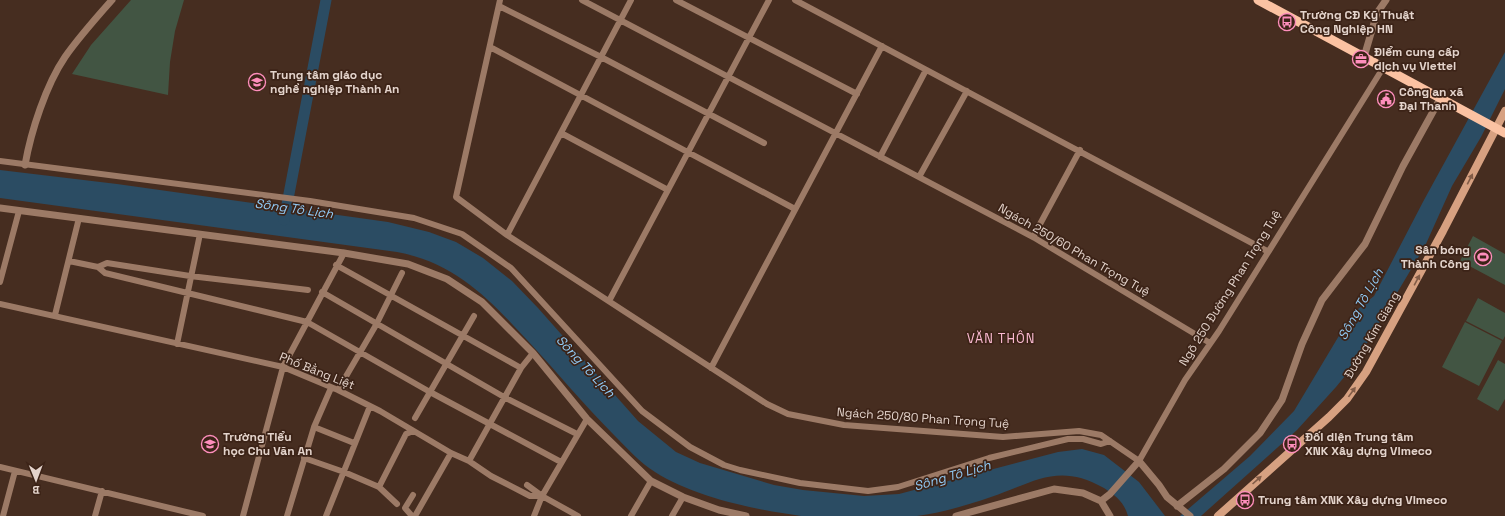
<svg xmlns="http://www.w3.org/2000/svg" width="1505" height="516" viewBox="0 0 1505 516" font-family="'Space Grotesk',sans-serif">
<style>
.green{fill:#425543}
.water{fill:#2b4c63}
.lines{fill:none;stroke-linecap:round;stroke-linejoin:round}
.river{stroke:#2b4c63;stroke-width:11}
.minor{stroke:#9c7a66;stroke-width:6}
.tertiary{stroke:#9c7a66;stroke-width:7}
.secondary{stroke:#d7a181;stroke-width:8}
.primary{stroke:#fbc2a2;stroke-width:9}
.oneway{fill:#825c47}
.labels{text-anchor:middle;stroke-width:3.5;stroke-linejoin:round;paint-order:stroke}
.poi-label{font-size:12px;font-weight:bold;fill:#e4d4cc;stroke:#3c2317;text-anchor:start}
.street-label{font-size:12px;fill:#e4d4cc;stroke:#3c2317}
.water-label{font-size:13px;font-style:italic;fill:#91caf5;stroke:#3c2317}
.neighbourhood-label{font-size:13px;letter-spacing:1px;fill:#fcbbd3;stroke:#3c2317}
</style>
<rect width="100%" height="100%" fill="#462d20"/>
<!-- green -->
<path class="green" d="M131,0H184L175,31L170,62L168,95L72,74L91,45Z
M1473,236L1505,254V285L1460,261Z
M1478,298L1505,313V336L1503,340L1466,321Z
M1465,322L1502,341L1479,386L1442,367Z
M1498,360L1505,364V399L1498,411L1477,399Z"/>
<!-- water -->
<path class="water" d="M1505,52V89L1481,137L1452,186L1425,246L1354,365L1336,387L1297,430L1201,516H1180L1250,456L1294,411L1352,314L1374,296L1424,200Z
M0,170L117,184L388,222L429,232L456,242L483,258L512,281L538,308L638,421L676,452L700,463L774,485L803,490L864,496L899,494L1058,452L1082,449L1104,455L1139,482L1165,516H1128C1124,502 1116,496 1104,488C1058,462 1035,482 991,497C968,505 941,513 917,516C899,516 879,516 861,516C842,516 821,516 801,516C756,510 694,497 655,472C640,463 627,448 614,435C584,405 557,372 528,341C489,299 456,263 397,252L0,198Z"/>
<g class="lines">
<!-- river -->
<path class="river" d="M284,220L326,0"/>
<!-- minor -->
<path class="minor" d="M500,0L456,197L507,235L767,404L788,414L844,425L1003,437L1079,431L1101,435L1139,461L1185,380L1219,331L1383,68
M582,0L1033,237L1210,343
M676,0L857,94
M795,0L1267,251
M499,6L601,57L764,143
M490,47L795,209
M561,133L668,190
M880,157L926,70
M0,161L310,201L414,218L462,234L511,268L642,411L690,447L724,465L740,470L800,483L868,491L898,487L989,458L1068,439H1083L1101,444L1110,441
M919,177L967,91
M507,235L631,0
M1033,237L1080,150
M69,261L98,267L105,273L307,322L430,392L561,462
M336,265L521,368
M98,267L107,263L190,276L308,290
M0,282L19,211
M322,292L504,397L577,434
M609,301L769,0
M0,304L283,367L338,390L380,411L451,453L469,461L491,476L530,496H542
M55,315L79,218
M177,344L200,234
M711,368L882,46
M338,390L376,325L402,273
M415,418L474,316
M314,427L354,443
M304,458L344,472L379,487L397,504
M469,461L521,368L533,353
M0,467L203,516
M527,485L542,496L578,516
M379,487L406,434L413,431
M3,516L15,471
M95,516L102,491
M243,516L283,367L344,253
M287,516L314,427L331,388
M326,516L370,406
M412,516L405,508L413,495
M415,516L451,453
M534,516L542,496L587,419
M631,516L651,481
M672,516L683,497"/>
<!-- tertiary -->
<path class="tertiary" d="M1364,57L1377,13L1386,0
M25,165C31,131 46,85 65,57C79,37 96,18 112,0
M0,208L344,253L408,264L447,279L482,302L533,353L587,419L651,481L683,497L719,510L746,516
M1101,501L1110,494L1139,461L1159,485L1167,497L1190,516
M1101,501L1110,516
M1177,506L1224,469L1260,433L1282,400L1302,344L1322,300L1365,244L1403,166L1440,99
M956,516L1054,489L1083,493L1101,501"/>
<!-- secondary -->
<path class="secondary" d="M1218,516L1329,417L1347,399L1366,372L1443,231L1505,111"/>
<!-- primary -->
<path class="primary" d="M1258,0L1505,133"/>
</g>
<!-- one-way arrows -->
<defs><path id="oneway-solid" d="M-6-.8H1V-3.2L6.5 0L1 3.2V.8H-6Z"/></defs>
<g class="oneway">
<use href="#oneway-solid" transform="translate(1470 179) rotate(-63)"/>
<use href="#oneway-solid" transform="translate(1417 280) rotate(-62)"/>
<use href="#oneway-solid" transform="translate(1352 392) rotate(-54)"/>
<use href="#oneway-solid" transform="translate(1257 480) rotate(-42)"/>
</g>
<!-- icons -->
<defs>
<g id="bus-ring" transform="scale(0.9)"><circle r="9.5" fill="#3c2317" stroke="#fe8ebc" stroke-width="1.5"/><path d="M-5-6H5V4H4V6H2V4H-2V6H-4V4H-5ZM-3.5-4V0h7V-4ZM-3.5 1.2v1.5H-2V1.2ZM2 1.2v1.5H3.5V1.2Z" fill="#fe8ebc"/></g>
<g id="office-ring" transform="scale(0.9)"><circle r="9.5" fill="#3c2317" stroke="#fe8ebc" stroke-width="1.5"/><path d="M-6-3h4V-5.5h4V-3h4V5H-6ZM-1-4.5V-3h2v-1.5ZM-6 0V1H6V0Z" fill="#fe8ebc"/></g>
<g id="school-ring" transform="scale(0.9)"><circle r="9.5" fill="#3c2317" stroke="#fe8ebc" stroke-width="1.5"/><path d="M0-5L7-2L0 1L-7-2ZM-4 1L0 2.5L4 1V4Q0 6-4 4Z" fill="#fe8ebc"/></g>
<g id="civic-ring" transform="scale(0.9)"><circle r="9.5" fill="#3c2317" stroke="#fe8ebc" stroke-width="1.5"/><path d="M-.6-6.5H3V-4.5H.6V-3L4-1V1h2V6H-6V1h2V-1L-.6-3ZM-1.2 2.5V6h2.4V2.5Z" fill="#fe8ebc"/></g>
<g id="stadium-ring" transform="scale(0.9)"><circle r="9.5" fill="#3c2317" stroke="#fe8ebc" stroke-width="1.5"/><path d="M0-5a6.5 5 0 1 0 0 10a6.5 5 0 1 0 0-10ZM-3.5-1.8h7v3.6h-7Z" fill="#fe8ebc"/></g>
</defs>
<g fill-rule="evenodd">
<use href="#bus-ring" x="1287" y="22"/>
<use href="#office-ring" x="1361" y="59"/>
<use href="#school-ring" x="257" y="82"/>
<use href="#civic-ring" x="1386" y="99"/>
<use href="#stadium-ring" x="1483" y="257"/>
<use href="#school-ring" x="210" y="444"/>
<use href="#bus-ring" x="1292" y="444"/>
<use href="#bus-ring" x="1245" y="500"/>
</g>
<g class="labels">
<!-- poi labels -->
<g class="poi-label">
<text x="1300" y="19">Trường CĐ Kỹ Thuật<tspan x="1300" dy="14">Công Nghiệp HN</tspan></text>
<text x="1374" y="56">Điểm cung cấp<tspan x="1374" dy="14">dịch vụ Viettel</tspan></text>
<text x="270" y="79">Trung tâm giáo dục<tspan x="270" dy="14">nghề nghiệp Thành An</tspan></text>
<text x="1399" y="96">Công an xã<tspan x="1399" dy="14">Đại Thanh</tspan></text>
<text x="1470" y="254" text-anchor="end">Sân bóng<tspan x="1470" dy="14">Thành Công</tspan></text>
<text x="223" y="441">Trường Tiểu<tspan x="223" dy="14">học Chu Văn An</tspan></text>
<text x="1305" y="441">Đối diện Trung tâm<tspan x="1305" dy="14">XNK Xây dựng Vimeco</tspan></text>
<text x="1258" y="504">Trung tâm XNK Xây dựng Vimeco</text>
</g>
<!-- street labels -->
<g class="street-label">
<text transform="translate(1074 250) rotate(30)" y="4">Ngách 250/60 Phan Trọng Tuệ</text>
<text transform="translate(1230 288) rotate(-58)" y="4">Ngõ 250 Đường Phan Trọng Tuệ</text>
<text transform="translate(1372 335) rotate(-60)" y="4">Đường Kim Giang</text>
<text transform="translate(317 371) rotate(22)" y="4">Phố Bằng Liệt</text>
<text transform="translate(923 418) rotate(4)" y="4">Ngách 250/80 Phan Trọng Tuệ</text>
</g>
<!-- water labels -->
<g class="water-label">
<text transform="translate(294 208) rotate(8)" y="5">Sông Tô Lịch</text>
<text transform="translate(1360 304) rotate(-61)" y="5">Sông Tô Lịch</text>
<text transform="translate(586 366) rotate(47)" y="5">Sông Tô Lịch</text>
<text transform="translate(952 475) rotate(-16)" y="5">Sông Tô Lịch</text>
</g>
<!-- neighbourhood labels -->
<g class="neighbourhood-label">
<text x="1001" y="343">VĂN THÔN</text>
</g>
</g>
<!-- north arrow -->
<g transform="translate(36 480) rotate(179)" stroke="#3c2317" stroke-width="3" paint-order="stroke">
<path d="M0-3L7 15L0 10L-7 15Z" fill="#e4d4cc"/>
<text y="-6" font-size="11" font-weight="bold" text-anchor="middle" fill="#e4d4cc">B</text>
</g>
</svg>
